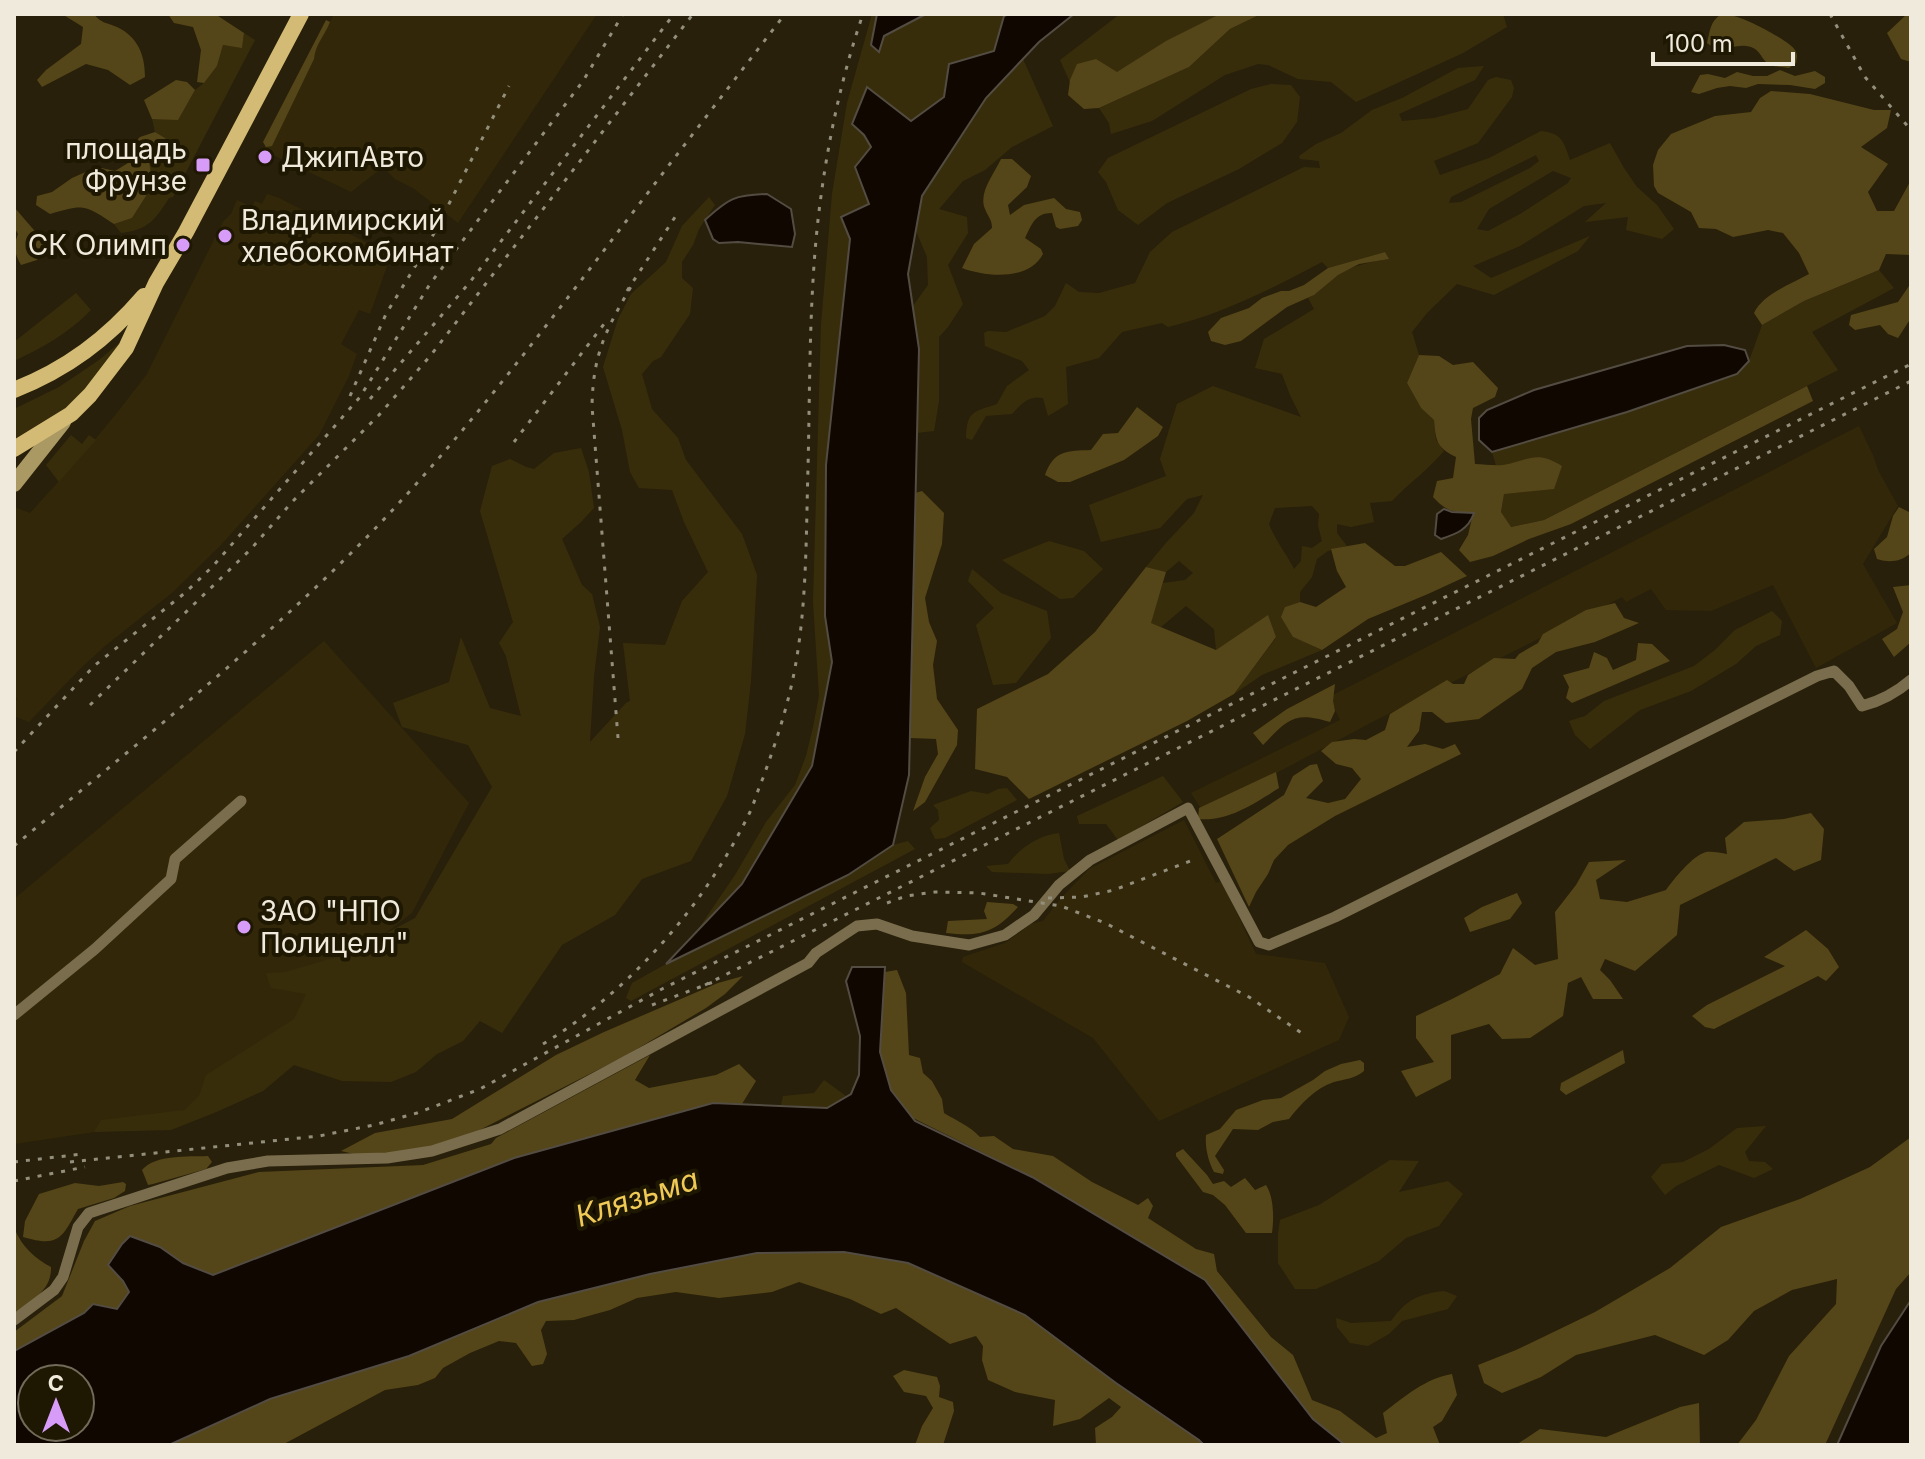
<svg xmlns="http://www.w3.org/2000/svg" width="1925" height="1459" viewBox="0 0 1925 1459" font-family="Inter,sans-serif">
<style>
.built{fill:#322809}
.green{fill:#382d0b;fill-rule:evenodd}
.forest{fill:#544618}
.water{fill:#100800;stroke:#534c42;stroke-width:2;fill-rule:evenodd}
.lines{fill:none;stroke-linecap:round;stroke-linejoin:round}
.minor{stroke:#796d4d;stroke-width:11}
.secondary{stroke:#ab9964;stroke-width:16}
.primary{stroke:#d3bb75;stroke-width:16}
.rail{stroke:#948e7c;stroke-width:3;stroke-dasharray:4 8;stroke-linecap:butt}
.poi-dot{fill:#d79bf8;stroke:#1e1702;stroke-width:3}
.labels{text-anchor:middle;stroke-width:8;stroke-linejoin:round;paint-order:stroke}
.poi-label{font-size:28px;fill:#efeadc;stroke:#1e1702;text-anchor:start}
.water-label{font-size:30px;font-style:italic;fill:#f0ca56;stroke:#1e1702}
</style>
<rect width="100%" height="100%" fill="#28200a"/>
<!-- built -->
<path class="built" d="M334,14H597L458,223L413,188L395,179L383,167L351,192L263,150Z
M267,194L279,198L391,255L370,314L359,310L341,344L357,354L349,376L319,435L221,545L173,592L105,646L82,667L29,722L14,716V707L17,698L14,695V507L30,513L80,458L120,409L147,374L223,222L231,214L237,200L252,207L255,201L262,204Z
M1859,426L1873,455L1878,470L1898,506L1863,564L1897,623L1816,668L1773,585L1711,611L1666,610L1651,589L1626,602L1622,597L1378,719L1203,812L1191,793L1340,720L1329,697Z
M324,641L469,803L412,913L370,945L293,1033L184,1110L94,1132L14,1144V899Z
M1184,820L1216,883L1222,881L1256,954L1325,963L1349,1017L1339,1040L1159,1121L1093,1038L962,962L963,957L1005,943L1031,924L1043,921L1061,898L1089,869Z"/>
<!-- green -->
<path class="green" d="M872,14H877L871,45L879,51L884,36L926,14H1009L1004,16L994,51L949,64L944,97L910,121L867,87L864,135L871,147L855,168L870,204L841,218L850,239L826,465L825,616L832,662L812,766L742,884L697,931L735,875L766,822L795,785L806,756L813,727L819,696L813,602L821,325L832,194L847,103Z
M1120,14H1240L1078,100L1060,60Z
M1261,14H1503L1507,27L1463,53L1356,102L1331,82L1298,79L1268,65L1258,64L1225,75L1152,121L1111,134L1109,123L1099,108L1189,67L1230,29Z
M244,33L255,40L173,197L169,198C155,220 148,230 121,233L114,224L132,218L153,185L138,154L140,151L153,152L165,138L155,132L152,119H178L195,90L204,83L217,66L223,45L242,47Z
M1023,59L1053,126L1012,147L985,170L963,181L939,209L967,217L968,233L948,265L963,304L948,327L939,337V401L934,431L917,433L919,349L913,306L928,285L927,257L916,231L922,196L986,98Z
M1484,66L1475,80L1399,114L1402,121L1434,118L1468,109L1488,80L1496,77L1511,80L1514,88L1512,97L1478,143L1434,161L1440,175L1489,158L1541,131C1562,133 1564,142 1570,160L1610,143L1624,168L1637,187L1657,205L1674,229L1662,239L1626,230L1628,217L1585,222L1606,203L1584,206L1520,246L1473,266L1491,278L1590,236L1578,251L1494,295L1457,284L1427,313L1412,332L1419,355L1407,383L1421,408L1434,420L1436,440L1444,451C1428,470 1409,483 1392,501L1370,503L1374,522L1351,527L1337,524V533L1347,546L1328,551L1317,559L1312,577L1300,592V602L1285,607L1293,637L1322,650L1262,675L1234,694L1276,638L1268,616L1216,650L1214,629L1186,606L1161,627L1150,623L1163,583L1185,580L1193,573L1179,561L1166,572L1146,567L1165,544L1194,513L1203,495L1187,499L1160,528L1101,542L1089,505L1166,476L1160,459L1177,404L1213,386L1301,417L1290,395L1282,374L1255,368L1264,339L1314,309L1308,298C1320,292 1328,281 1339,274C1355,265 1371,262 1388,259L1385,252L1328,268L1322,262C1273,288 1222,314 1168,327L1162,323L1122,332L1099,358L1066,367L1068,404L1048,416L1043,398C1029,395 1021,404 1012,414L986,416L972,440L966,438C967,411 973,412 997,404L1007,386L1029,370L1022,361L985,346L984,333L988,331L1006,332L1045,316L1055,306L1066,283L1079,292L1099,293L1135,283L1150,252L1172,232L1304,167L1320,168L1319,161L1300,159L1299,156L1316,144L1341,133L1372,110L1402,98L1458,68ZM1536,155L1539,161L1530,168L1461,202L1449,203L1451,197ZM1553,171L1571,178L1568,183L1520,214L1488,231L1477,229L1489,209ZM1312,506L1319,514L1318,525L1322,541L1312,548L1302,546L1301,561L1294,569C1286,553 1275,540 1269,524L1275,508Z
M1271,84L1291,85L1300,97L1297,122L1282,143L1239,169L1167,203L1138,225L1118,210L1106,182L1098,172L1108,158L1251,89Z
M709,197L715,205L699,229L693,245L682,262V278L693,288L690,314L661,357L653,361L642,374L652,409L678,438L686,460L742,534L757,575L751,681L745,734L727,796L691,861L642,879L615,915L562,945L502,1033L480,1021L463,1041L437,1054L416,1072L391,1082L342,1081L294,1065L263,1091L214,1113L171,1130L94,1132L101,1120L184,1110L199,1096L206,1075L294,1019L306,994L271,988L266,973L285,972L347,954L415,918L492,787L468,745L402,727L393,703L449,682L461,637L490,708L521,716L506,656L499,643L513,622L480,511L492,466L510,459L526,467L534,469L554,453L581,448L589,472L594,508L581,522L562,539L582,585L592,594L600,627L594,676L590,742L626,703L630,701L623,643L665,645L682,601L708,572L684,522L672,490L639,488L630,472L622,430L603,367L618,319L631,294L666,262L682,226Z
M1879,270L1894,288L1812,332L1838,370L1544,520L1510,527L1501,512L1504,493L1492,452L1627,412L1737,374L1749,361L1762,325L1804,301Z
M76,293L91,310C69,333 42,348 14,361V342Z
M125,338L127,339L79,396L63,410L14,443V409L59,387L99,360Z
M71,435L82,444L89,435L96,440L59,482L46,465Z
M1049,541L1084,551L1103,569L1073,598L1060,599L1002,560Z
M972,569L1001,593L1047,611L1051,638L1016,683L993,685L976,625L994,608L968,581Z
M1772,611L1782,621L1780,635L1756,646L1736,664L1691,691L1640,710L1590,749L1575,735L1569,721L1585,716L1604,701L1694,666L1715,650L1735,630Z
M1163,776L1183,802L1118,840L1106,824H1079L1077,816Z
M1007,788L1017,800L945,838L935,839L930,828L939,820L938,810L933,805L971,791L988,794L998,789Z
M1059,833L1064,859L1070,871L1048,874L992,872L986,866L1008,864C1020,848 1039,835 1059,833Z
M908,841L915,849L631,1001L626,998L632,983L666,964L848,875L893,845Z
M824,1080L846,1096L827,1108L781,1105L783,1096L814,1093Z
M1766,1126L1745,1152L1749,1161L1765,1162L1773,1169L1754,1178L1719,1165L1676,1186L1665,1195L1651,1177L1662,1164L1683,1162L1709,1149L1737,1128Z
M1390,1160L1419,1161L1399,1192L1448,1181L1463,1194L1439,1226L1406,1238L1379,1261L1316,1289H1295L1278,1263V1234L1280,1220L1319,1205Z
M1444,1291L1457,1296L1448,1309L1402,1321L1389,1334L1368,1346L1350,1343L1337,1327L1336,1318L1351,1323L1391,1321C1406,1300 1418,1294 1444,1291Z"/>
<!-- forest -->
<path class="forest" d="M62,14H94C100,23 108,23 117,27C138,37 145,55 145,77L130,85L108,70L86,64L42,87L37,80L46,70L81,44L83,27Z
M168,14H215L244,33L242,48L223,45L217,66L204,83L197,82L201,50L193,27L174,23Z
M1220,14H1261L1230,29L1189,67L1099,108L1084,109L1068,95L1070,80L1077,64L1096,59L1117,72L1166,41Z
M1907,14H1911V62L1901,59L1887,33Z
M1720,15C1727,15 1733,15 1740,18C1750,21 1790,41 1795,50C1798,56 1797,56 1796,63L1789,68C1784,67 1775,67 1770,65C1761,60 1761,50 1751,47C1735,42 1721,55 1707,43C1710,31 1710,22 1720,15Z
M326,20L330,22C325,35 315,45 314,59L272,146L266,147L263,142Z
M1780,70L1795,76L1815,71L1825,77V83L1815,89L1790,85L1758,84L1746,88L1730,86L1717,88L1699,94L1691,92L1700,75L1708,74L1725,78L1737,72L1753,76H1767Z
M176,80L187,82L195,90L178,120L152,119L144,100Z
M1771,91L1810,94L1874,110H1891L1887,128L1861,147L1888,164L1868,192L1877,211H1894L1911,180V255L1886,254L1879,270L1804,301L1762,325L1754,313C1763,294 1791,284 1809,274L1799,253L1783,233L1768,230L1733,237L1716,229L1699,228L1691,212L1658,193L1654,186L1653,165L1658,150L1671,134L1715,116L1751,112L1760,98Z
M155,132L165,138L172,152L140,151L138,153L149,162L153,185L132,218L114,224C84,204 84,204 50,214L36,205L37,196L52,192L72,178L97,167L115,171L128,163L136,153L133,144L140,137Z
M1001,159H1012L1031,176L1027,187L1008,205L1010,215L1024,205L1054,198L1066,209L1080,212L1082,220L1078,226L1060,229L1056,227L1052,213C1035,213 1032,224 1025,238L1041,249L1043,254C1029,281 986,277 962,268L974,244L992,228C992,219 988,217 985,209C978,193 994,174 1001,159Z
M14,207L46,244L37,260L21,265C14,252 13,247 18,234L14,227Z
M1385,252L1389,259L1359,264L1338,275L1314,295L1287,307L1241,341L1225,345L1211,341L1208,332L1221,318L1249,308L1262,298L1281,291H1289L1304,285L1328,268Z
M1911,283V318L1898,338L1888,334L1880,325L1855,330L1849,325L1851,315L1898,302Z
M1419,355L1439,356L1453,365L1473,362L1498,388L1495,397L1473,408L1471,419L1475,464C1484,464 1494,466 1503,465C1528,461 1536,449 1562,466L1554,489L1504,494L1501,512L1511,527L1544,520L1807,386L1813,401L1571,524L1529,539L1493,556L1470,562L1459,550L1468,535L1473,514C1453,512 1447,512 1433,497L1437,481L1453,478L1456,457C1436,447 1436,441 1434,420L1421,408L1407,383Z
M1137,407L1163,427L1158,436L1124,460L1070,482H1058L1045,475C1054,450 1067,451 1091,450L1103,434L1118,433Z
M922,491L944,513L942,544L925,598L929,622L937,641L933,665L937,699L958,730L957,745L925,802L913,811L925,777L938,754L936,739L910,738L915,493Z
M1899,507L1911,513V553C1900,562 1890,563 1877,559L1874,549L1887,537L1893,516Z
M1365,543L1395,566H1405L1441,552L1467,576L1428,594L1368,619L1322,650L1293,637L1281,617L1285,607L1300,602L1316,607L1346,587L1337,571L1331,549Z
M1146,567L1166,572L1151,623L1216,650L1268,615L1276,637L1234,694L1187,721L1029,799L1007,777L975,769L977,709L1048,674L1095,632Z
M1911,585V642L1894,657L1882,639L1897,629L1903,612L1893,587Z
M1615,603L1624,618L1639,623L1595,642L1556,652L1532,668L1522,689L1479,719L1446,723L1432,712H1422L1419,731L1407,747L1425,744L1443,749L1455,744L1461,754L1335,816L1288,845L1274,860L1268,874L1256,892L1249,907L1217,839L1284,795L1293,776L1310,765L1317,764L1323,781L1306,798L1328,803L1345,799L1361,779L1352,768L1336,764L1321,751L1332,742L1354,739L1366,740L1385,730L1390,714L1447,680L1453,684H1464L1468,675L1494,658L1515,659L1519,654L1538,643L1543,634L1586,610Z
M1638,643L1652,644L1670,661L1572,703L1566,698L1569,687L1563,675L1589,668L1594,652L1607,658L1613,670L1636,660Z
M1335,684L1333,701L1335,711L1330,722C1294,711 1288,719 1263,745L1253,733L1287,709Z
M1276,772L1279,788C1255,803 1228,822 1198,819L1199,808Z
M1811,813L1824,829L1821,860L1794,871L1776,858L1680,905L1677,935L1635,971L1605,959L1600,970L1610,980L1623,999H1593L1581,977L1568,983L1563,1016L1530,1038L1502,1039L1489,1024L1451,1035V1079L1416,1097L1401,1071L1434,1062L1416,1038V1016L1452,999L1500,974L1513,948L1535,965L1558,959L1555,912L1576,885L1589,862L1626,860L1596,880L1600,899L1627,902L1666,890C1674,879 1692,856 1706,852C1712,851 1721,853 1727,854L1725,838L1744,822L1784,819Z
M1517,893L1522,903L1510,919L1470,932L1464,918L1482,907Z
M987,902L1013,904L1018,907C994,933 981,937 946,933L948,921L987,919L984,911Z
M1806,930L1828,949L1839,967L1826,981L1818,976L1714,1029L1705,1027L1692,1016L1707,1005L1785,966L1764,957Z
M897,970L906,993L909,1055L920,1058L923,1073L932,1081L942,1099L944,1113C957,1121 970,1126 980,1137L994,1136L1013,1149L1053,1156L1092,1182L1138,1205L1148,1198L1153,1206L1148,1218L1196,1249L1214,1254L1217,1271L1271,1337L1293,1355L1312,1400L1340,1411L1376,1438L1387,1433L1383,1413C1404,1397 1426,1378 1452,1374L1457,1395L1442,1421L1433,1427L1440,1445H1345L1313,1419L1205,1280L1032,1177L913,1118L891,1090L880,1052L885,972Z
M743,976L725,994L706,1008L625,1056L468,1136L421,1149L394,1153L354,1154L341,1151L375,1133L452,1119L556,1055L604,1032L718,983Z
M1623,1050L1625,1063L1566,1095L1560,1090L1561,1083Z
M650,1055L635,1080L649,1088L716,1075L739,1064L756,1081L742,1104L713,1103L514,1158L213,1275L183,1263L160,1247L123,1281L129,1292L117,1310L93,1304L84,1313L14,1351V1332L62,1296L84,1241L95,1221L130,1206L259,1172L423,1165L491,1144L496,1138Z
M1360,1060L1364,1063V1071C1354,1079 1345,1079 1334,1082C1315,1088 1301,1104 1289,1119L1273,1122L1258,1130L1233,1129L1215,1156L1224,1170L1223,1174L1214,1172C1208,1160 1205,1148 1206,1135L1220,1129L1236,1110L1263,1100L1281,1098L1313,1080L1325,1071L1341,1064Z
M1911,1137V1272L1896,1289L1825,1445H1737L1756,1420L1789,1356L1836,1304L1837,1279L1792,1290L1754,1311L1728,1340L1704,1355L1655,1335L1576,1355L1541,1377L1502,1393L1484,1383L1478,1365L1516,1350L1595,1312L1670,1268L1721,1227L1800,1199L1870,1167Z
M1183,1149L1207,1175L1213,1184L1224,1181L1231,1187L1245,1178L1255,1190L1266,1185C1274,1197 1274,1219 1272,1233H1246L1225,1205L1213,1195L1203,1192L1176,1156V1153Z
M208,1156L212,1162L206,1169L153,1184L148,1185L142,1170C156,1154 188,1157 208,1156Z
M123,1182L126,1184L125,1191L114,1198L78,1209C62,1237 60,1248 23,1237L25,1221L39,1194L75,1183L99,1186Z
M15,1230C22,1246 35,1259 51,1267C52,1290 31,1302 14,1313Z
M844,1252L908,1263L1025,1315L1116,1383L1199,1440L1204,1445H1096L1095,1428L1112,1417L1121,1407L1109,1398L1080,1419L1053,1426L1055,1400L1015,1392L988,1380L982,1360L983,1346L976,1336L950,1344L896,1308L881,1314L850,1299L799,1282L772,1292L719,1298L676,1292L637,1298L610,1310L574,1320L546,1321L541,1330L547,1354L543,1364L532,1366L516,1343L499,1341L470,1353L443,1368L435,1378L418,1385L385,1390L282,1445H169L270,1399L409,1356L537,1302L650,1274L758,1253Z
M904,1370L937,1377L940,1386L939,1397L953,1402L954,1411L943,1445H915L922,1426L933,1408L926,1396L904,1392L893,1376Z
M1699,1403L1700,1445H1516L1540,1429L1606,1437L1680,1407Z"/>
<!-- water -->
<path class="water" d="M877,14H926L884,36L879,52L871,45Z
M1009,14H1074L1039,42L986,98L922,196L908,274L919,349L909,775L893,845L848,875L666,964L742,884L812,766L832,662L825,616L826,465L850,239L841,217L869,204L855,167L871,147L864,135L852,124L867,87L911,121L944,97L949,64L994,51L1004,16Z
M767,194L791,209L795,234L792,247L738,242L719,243L713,239L705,220C729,198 735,195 767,194Z
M1724,345L1745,350L1749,361L1737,374L1627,412L1492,452L1479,440V418L1487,410L1534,390L1687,346Z
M1444,509L1452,512L1474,513C1468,530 1456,534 1441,539L1435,535L1437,514Z
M852,967H885L880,1052L891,1090L915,1121L1032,1177L1205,1280L1313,1419L1345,1445H1204L1199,1440L1116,1383L1025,1315L908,1263L844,1252L757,1253L650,1274L538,1302L409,1356L270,1399L169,1445H14V1351L84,1313L93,1304L117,1309L129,1292L123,1281L108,1265L122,1244L130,1236L160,1247L183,1263L213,1275L514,1158L713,1103L827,1108L851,1094L859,1075L860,1036L846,981ZM80,1379V1427H32V1379Z
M1911,1300V1445H1837L1881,1346Z"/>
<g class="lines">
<!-- minor -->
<path class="minor" d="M14,1015L95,949L171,879L175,859L241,801
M14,1320L54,1290L63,1277L78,1227L89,1213L227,1168L268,1161L387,1158L432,1151L500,1129L808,963L816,953L857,926L877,924L912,936L969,945L1005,935L1034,915L1059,885L1090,860L1188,808L1259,942L1269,945L1335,917L1817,676L1834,671L1849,686L1862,706C1881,701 1896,693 1911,680"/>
<!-- secondary -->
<path class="secondary" d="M14,484L63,422"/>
<!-- primary -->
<path class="primary" d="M14,390C67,369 107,339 144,296
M14,449L71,414L90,395L126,348L156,283L186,232L301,14"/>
<!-- rail -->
<path class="rail" d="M1830,14L1865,77L1911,130
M627,291L677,214
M350,396L386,314L427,247L509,86
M370,399L470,282L674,14
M514,442L604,324
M90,705L251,549L292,502L379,415L431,355L693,14
M618,738L592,406C593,352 607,328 633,283
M14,752L94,666L186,592L213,566L360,397L430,284L583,81L623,14
M14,846C133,747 256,650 365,539C445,457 516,365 586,274C652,187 719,100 785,14
M1048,898L1082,897L1114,890L1193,860
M887,903L906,896L935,892L979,893L1061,906L1105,923L1249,997L1303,1034
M705,985L1911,381
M652,1005L716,981
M543,1044C631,990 705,905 750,812C755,801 758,789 763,778C776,742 788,706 795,668C807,603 806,534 808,468C810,386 809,302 818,220C826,150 840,81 863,14
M14,1162L82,1154
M70,1162L319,1136L374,1125L417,1113L480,1089L662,989L1911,364
M14,1181L85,1167"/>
</g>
<!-- markers -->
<g class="poi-dot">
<circle cx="265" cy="157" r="8"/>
<rect x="195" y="157" width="16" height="16" rx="4"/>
<circle cx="225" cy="236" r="8"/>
<circle cx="183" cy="245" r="8"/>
<circle cx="244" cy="927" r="8"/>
</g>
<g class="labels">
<!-- poi labels -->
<g class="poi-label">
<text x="187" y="159" text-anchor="end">площадь<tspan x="187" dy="32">Фрунзе</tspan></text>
<text x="281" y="167">ДжипАвто</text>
<text x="241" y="230">Владимирский<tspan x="241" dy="32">хлебокомбинат</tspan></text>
<text x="167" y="255" text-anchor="end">СК Олимп</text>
<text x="260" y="921">ЗАО "НПО<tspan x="260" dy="32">Полицелл"</tspan></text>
</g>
<!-- water labels -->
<g class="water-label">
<text transform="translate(637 1198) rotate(-18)" y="10">Клязьма</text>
</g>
</g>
<!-- border -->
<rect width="1925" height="1459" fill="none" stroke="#efeadc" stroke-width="32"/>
<!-- north arrow -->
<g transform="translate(56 1403)"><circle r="38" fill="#1e1702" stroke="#726b59" stroke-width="2"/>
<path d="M0-6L14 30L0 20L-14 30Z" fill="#d79bf8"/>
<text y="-12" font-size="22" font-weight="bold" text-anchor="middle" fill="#efeadc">С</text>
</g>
<!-- scale -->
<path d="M1653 52v12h140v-12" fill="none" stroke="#efeadc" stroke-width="4"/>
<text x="1665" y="52" font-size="24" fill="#efeadc" stroke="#1e1702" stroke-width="6" paint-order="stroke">100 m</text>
</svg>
